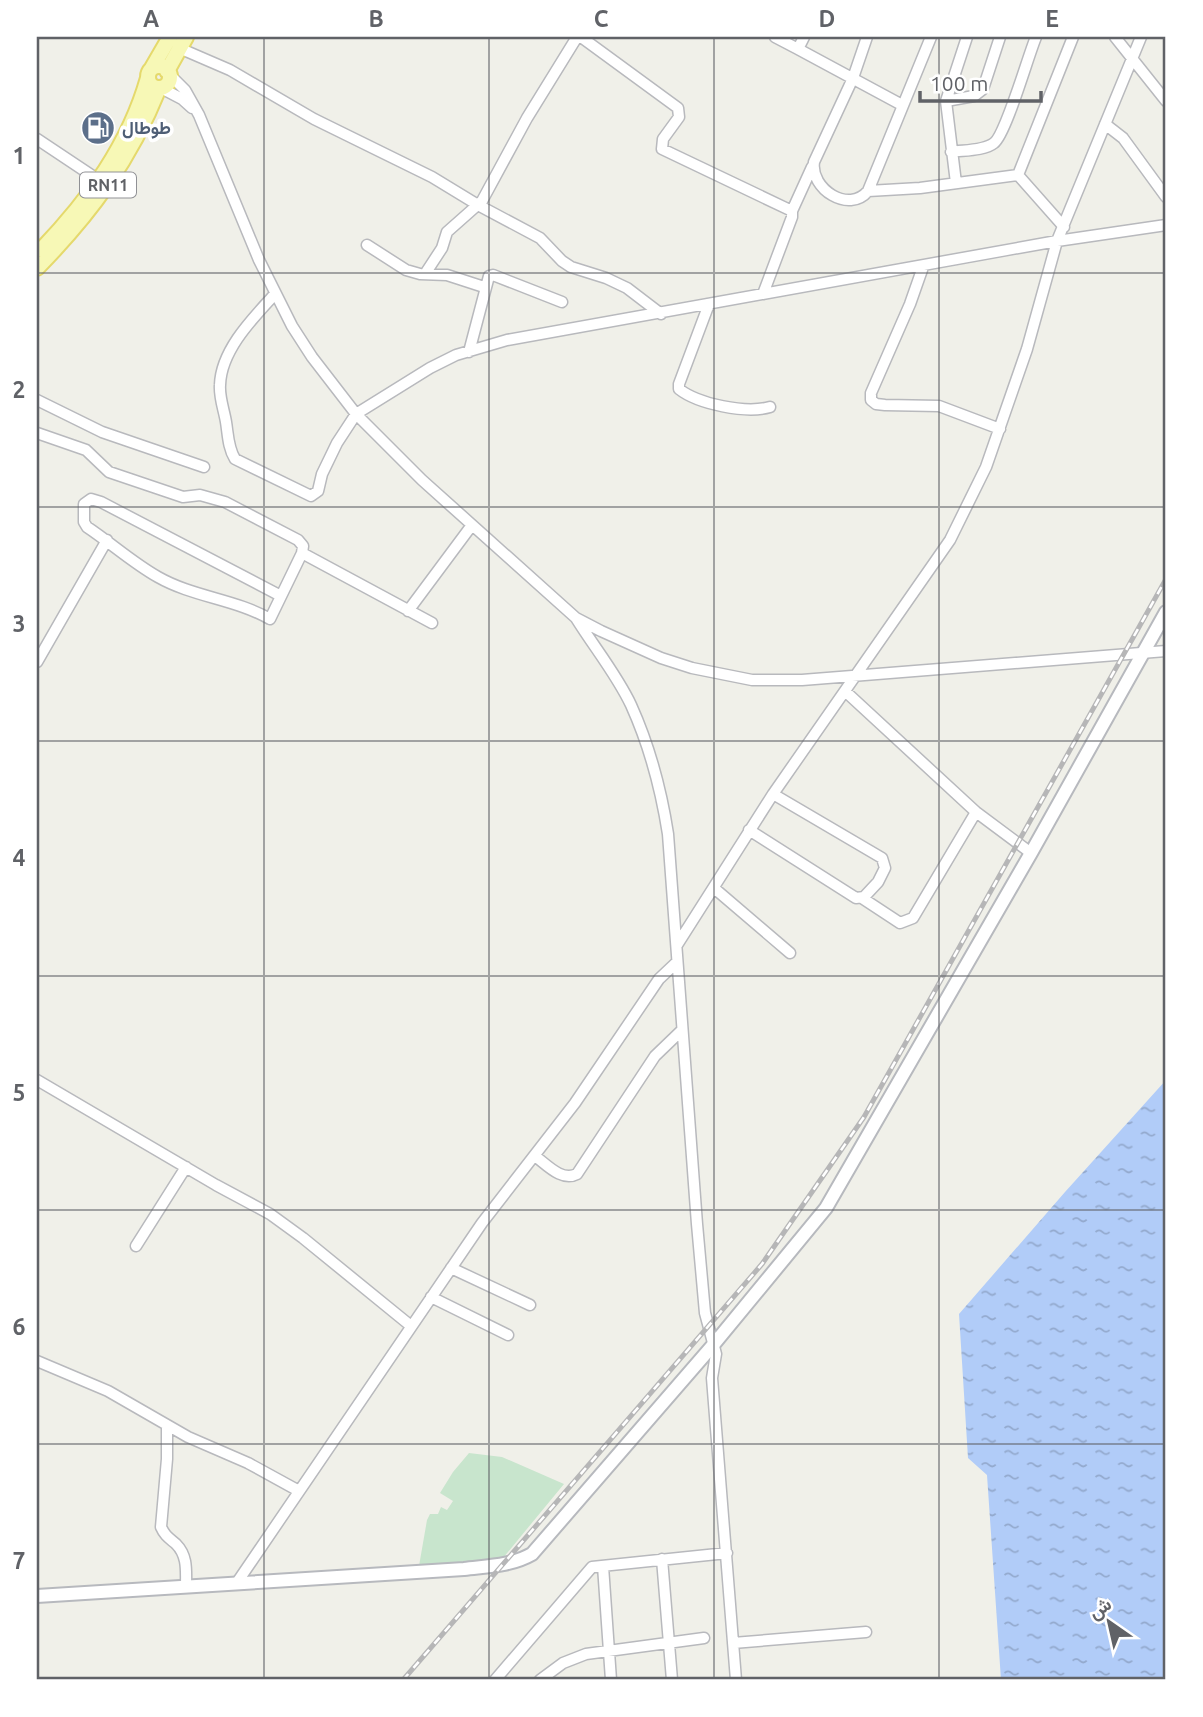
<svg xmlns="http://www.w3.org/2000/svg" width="1203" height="1717" viewBox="0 0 1203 1717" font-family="Ubuntu,Vazirmatn,sans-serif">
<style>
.green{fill:#c8e5cd}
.water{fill:url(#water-ripples)}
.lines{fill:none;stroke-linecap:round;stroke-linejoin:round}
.street-casing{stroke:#b8b9bd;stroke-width:13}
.secondary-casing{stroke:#b7b9be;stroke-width:16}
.primary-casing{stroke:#e5d96c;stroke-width:18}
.street{stroke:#fff;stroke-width:10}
.secondary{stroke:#fff;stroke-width:12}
.primary{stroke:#f7f8b6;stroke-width:14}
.rail-casing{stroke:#b6b6b7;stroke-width:5}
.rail{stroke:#fff;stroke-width:2.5;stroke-dasharray:8;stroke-linecap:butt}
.grid{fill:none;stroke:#606267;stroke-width:2;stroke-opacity:0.55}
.labels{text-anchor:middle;stroke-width:7;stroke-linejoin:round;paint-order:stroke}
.shield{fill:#fff;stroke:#909195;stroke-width:2}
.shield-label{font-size:16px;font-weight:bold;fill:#606267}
.service-label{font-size:18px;font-weight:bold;fill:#4e5e75;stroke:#fff;text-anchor:start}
.neatline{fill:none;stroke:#606267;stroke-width:2.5}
.grid-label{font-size:23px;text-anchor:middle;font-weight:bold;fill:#606267}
</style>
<defs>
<pattern id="water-ripples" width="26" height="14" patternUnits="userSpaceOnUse" patternTransform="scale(1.75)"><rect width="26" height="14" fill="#b1ccf8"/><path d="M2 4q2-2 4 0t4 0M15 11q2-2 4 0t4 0" fill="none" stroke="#93a9cd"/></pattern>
</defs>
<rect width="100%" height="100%" fill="#f0f0e9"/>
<!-- green -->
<path class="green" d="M469,1453L502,1457L564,1484L503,1558L419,1566L427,1520L430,1514H438L441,1507L447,1510L453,1501L440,1493L453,1472Z"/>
<!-- water -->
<path class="water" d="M1166,1080V1680H1001L987,1475L968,1458L959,1314L1065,1192Z"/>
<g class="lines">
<!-- street casing -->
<g class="street-casing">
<path id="street" d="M581,37L678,108L679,117L663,139L662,149L792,211V217L763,294
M775,37L798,49L804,37
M867,37L853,78L814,162C810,189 849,214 868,191L931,37
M1115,37L1166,101
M179,48L230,70L314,119L432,177L478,205L540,238L562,261L571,267L606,278L627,288L661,314
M798,49L902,105
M169,74L185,90L199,115L259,260L292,326L312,357L356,414L422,480L576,618L601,631L661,658L692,668L752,680H802L1166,651
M161,88L182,99L192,108
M946,101L974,96L983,89L1000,37
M1105,124L1123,138L1166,197
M37,139L100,181
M951,152C963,150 984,151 994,143C1006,134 1028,56 1036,37
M956,183L946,101L967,37
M868,191L920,188L1018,175
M792,211L812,167
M1064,227L1018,175L1073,37
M367,245L406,270L420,274L447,275L484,287
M923,267L910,304L871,393V400L876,404L885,405L939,406L1000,429
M425,274L442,248L447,232L482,201L527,118L577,37
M275,294C253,318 221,350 220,385C219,397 224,410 226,422C228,434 228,448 235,459L311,496L318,491L322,474L337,443L356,414L430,368L456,355L507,340L1057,241L1166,225
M709,304L679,384V389C698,404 746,414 770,407
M469,352L489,276L493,275L562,302
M37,400L102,432L204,467
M37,433L86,450L109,472L183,497L200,495L225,502L298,540L303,546L302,553L270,619C235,599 193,597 158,577C133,563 111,543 87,527L84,522V504L91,499L101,502L281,596
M302,553L432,623
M408,611L472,525
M576,618C594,647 617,675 631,705C650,747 661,789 668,834L697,1224L705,1313L716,1354L712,1378L736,1680
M37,662L107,540
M846,692L976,812L1031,853
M749,830L856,898L864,897L878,882L885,868L882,858L773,794
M714,888L790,953
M862,898L900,923L913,918L976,812
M677,945L773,794L950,540L986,467L1027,349L1057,241L1141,37
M37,1080L216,1185L270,1214L303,1238L411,1326
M535,1156C547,1165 562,1182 577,1174L655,1056L681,1031
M136,1246L186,1167
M451,1268L530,1305
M431,1297L508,1335
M37,1361L108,1391L188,1437L248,1463L299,1491
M167,1425V1459L161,1527C165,1536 169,1538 176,1544C188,1556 186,1571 186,1587
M662,1559L672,1680
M603,1566L611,1680
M236,1584L482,1223L575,1103L659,979L677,962
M733,1643L866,1632
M495,1680L592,1567L727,1553
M540,1680L563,1663L586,1654L704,1638"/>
</g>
<!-- secondary casing -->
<g class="secondary-casing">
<path id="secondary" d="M37,1596L464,1569C488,1566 511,1566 532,1554L714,1344L826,1208L1031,853L1166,612"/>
</g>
<!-- primary casing -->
<g class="primary-casing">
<path id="primary" d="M148 77a11 11 0 1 1 22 0a11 11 0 1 1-22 0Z
M152,68L170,37
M167,71L186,37
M41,250C89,200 129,145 148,78
M37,268C91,213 130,160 159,88"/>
</g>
<!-- street -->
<use href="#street" class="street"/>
<!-- secondary -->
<use href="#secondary" class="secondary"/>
<!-- primary -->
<use href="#primary" class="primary"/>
<!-- rail casing -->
<g class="rail-casing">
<path id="rail" d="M403,1680L762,1264L864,1117L1166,579"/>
</g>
<!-- rail -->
<use href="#rail" class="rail"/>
</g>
<!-- grid -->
<path class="grid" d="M264,37V1680M489,37V1680M714,37V1680M939,37V1680M37,273H1166M37,507H1166M37,741H1166M37,976H1166M37,1210H1166M37,1444H1166"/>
<!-- icons -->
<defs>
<g id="fuel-disc" transform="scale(1.75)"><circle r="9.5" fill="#5c6f8a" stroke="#fff"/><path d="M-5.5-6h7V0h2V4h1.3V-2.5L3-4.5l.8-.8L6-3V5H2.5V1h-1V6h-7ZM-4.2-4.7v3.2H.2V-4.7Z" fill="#fff"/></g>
</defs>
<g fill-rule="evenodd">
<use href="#fuel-disc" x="98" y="128"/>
</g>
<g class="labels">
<!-- shield labels -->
<rect class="shield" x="80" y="172.5" width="56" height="25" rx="5"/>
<g class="shield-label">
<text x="108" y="191">RN11</text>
</g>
<!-- service labels -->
<g class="service-label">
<text x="122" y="134">طوطال</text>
</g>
</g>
<!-- border -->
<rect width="1203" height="1717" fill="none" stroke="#ffffff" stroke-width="77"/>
<!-- north arrow -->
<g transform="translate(1109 1622) rotate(326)" stroke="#ffffff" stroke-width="5" paint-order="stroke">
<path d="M0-5L12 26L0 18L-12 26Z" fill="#606267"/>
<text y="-10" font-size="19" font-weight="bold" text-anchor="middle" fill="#606267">ش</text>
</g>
<!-- scale -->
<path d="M920 91v10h121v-10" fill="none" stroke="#606267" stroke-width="3.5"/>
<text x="930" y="91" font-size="21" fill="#606267" stroke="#ffffff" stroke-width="5" paint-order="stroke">100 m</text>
<rect x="38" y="38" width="1126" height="1640" class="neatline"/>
<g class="grid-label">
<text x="151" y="27">A</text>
<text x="376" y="27">B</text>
<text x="601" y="27">C</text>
<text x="827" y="27">D</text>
<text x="1052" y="27">E</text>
<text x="19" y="164">1</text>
<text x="19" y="398">2</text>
<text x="19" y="632">3</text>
<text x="19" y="866">4</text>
<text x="19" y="1101">5</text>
<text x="19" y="1335">6</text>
<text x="19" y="1569">7</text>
</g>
</svg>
